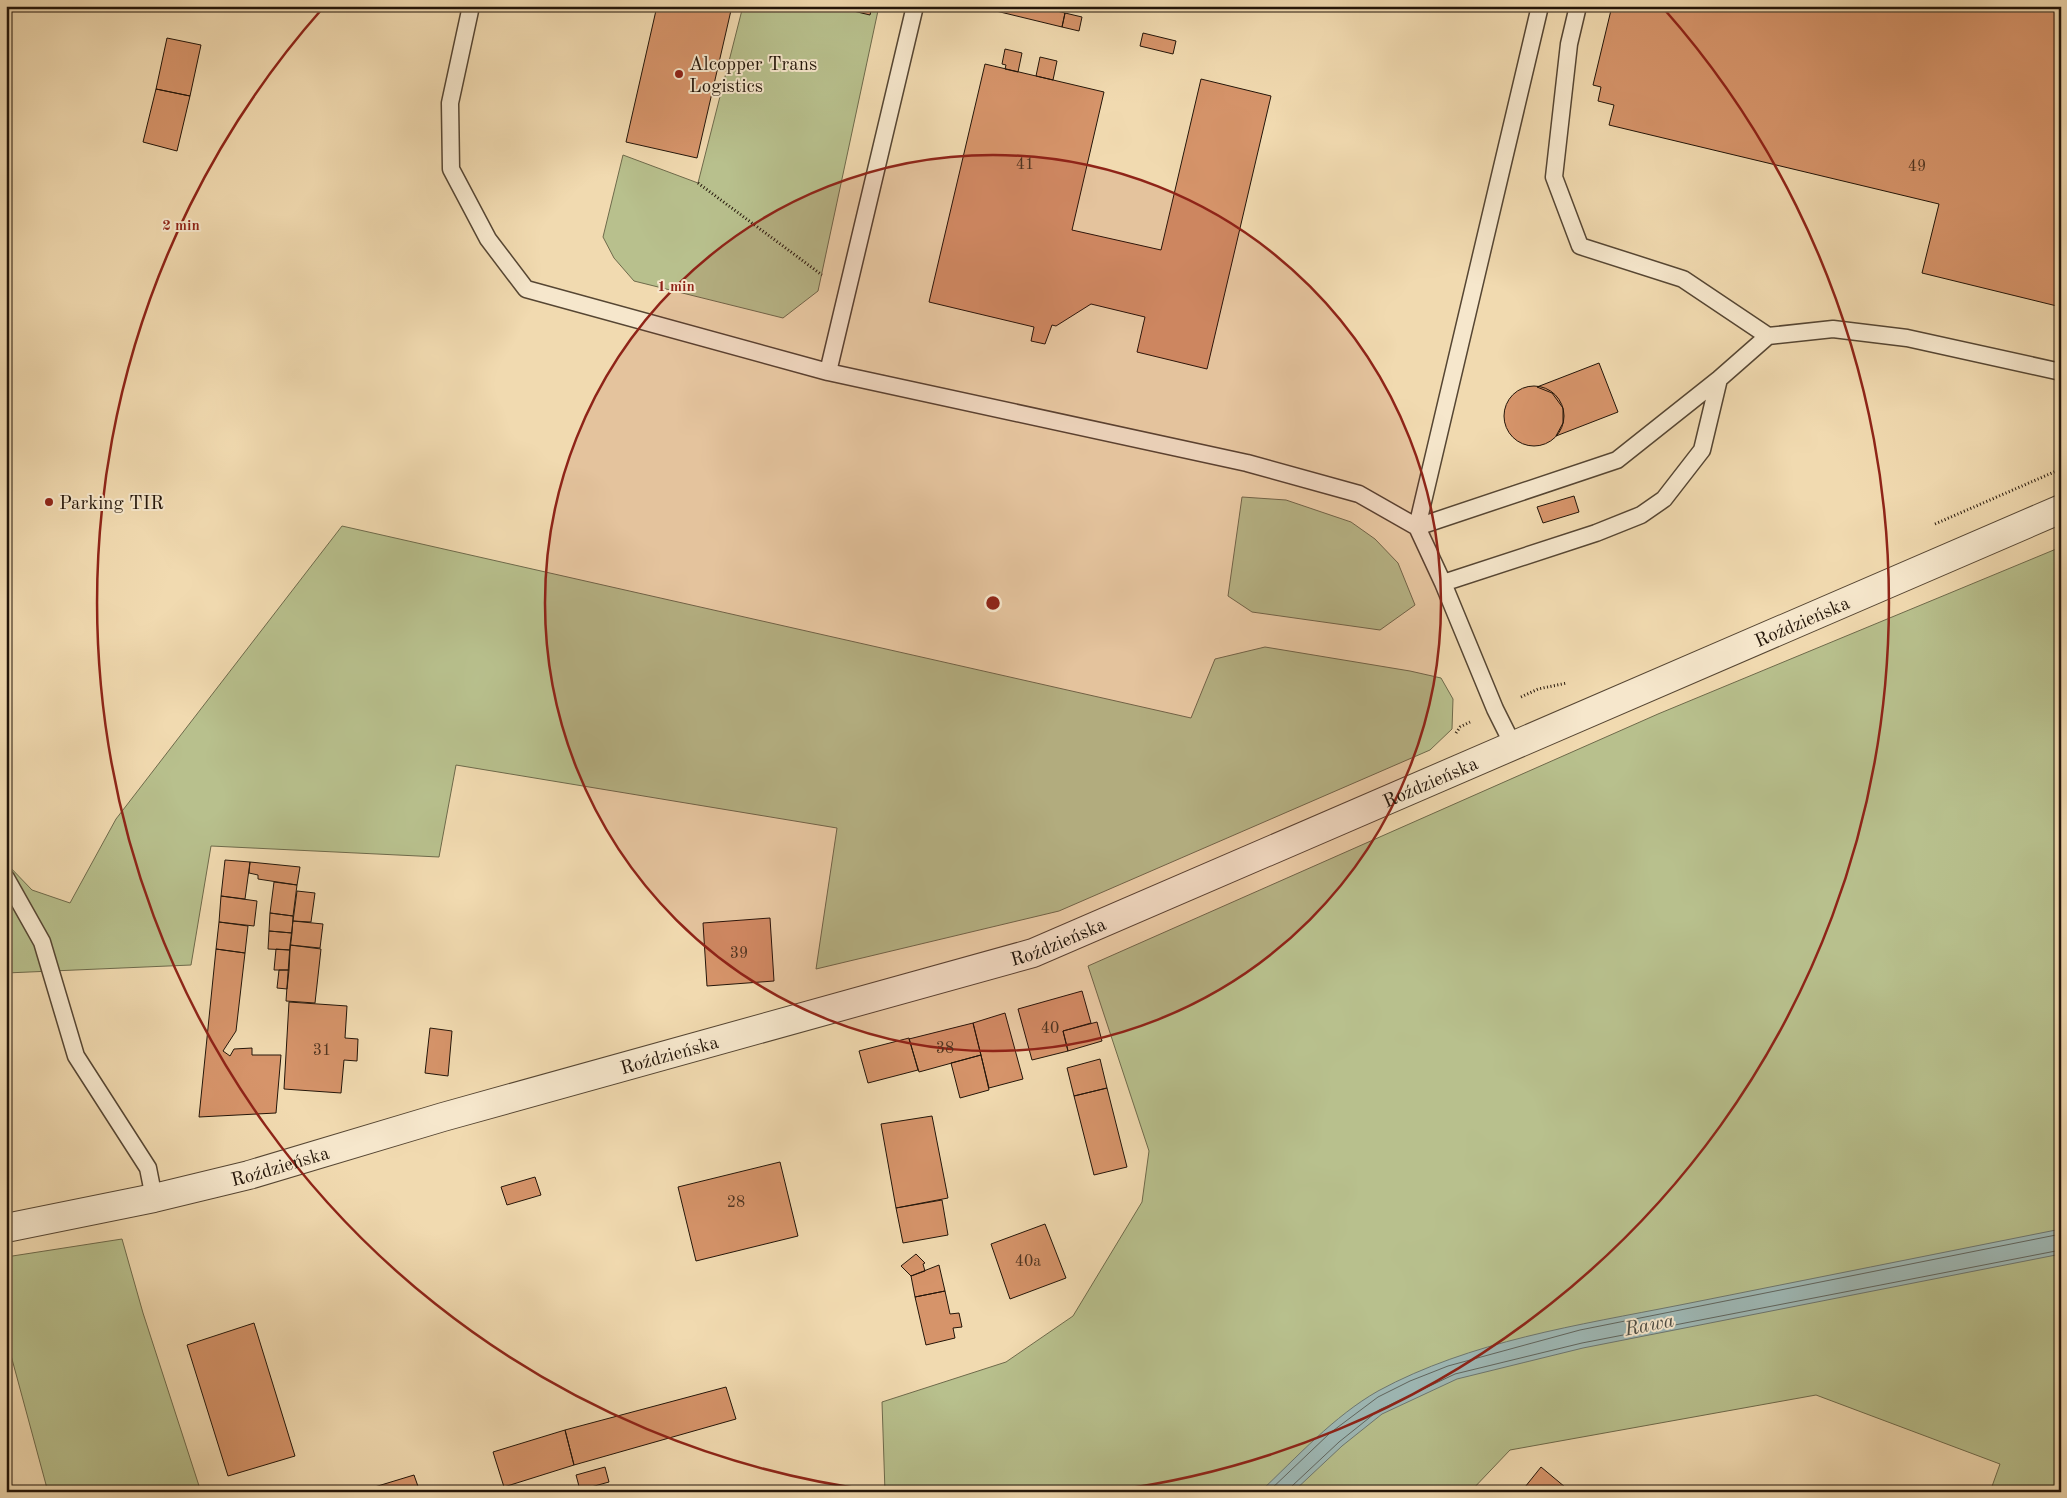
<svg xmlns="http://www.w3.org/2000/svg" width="2067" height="1498" viewBox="0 0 2067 1498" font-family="'Old Standard TT',serif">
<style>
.green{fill:#b8c08d;stroke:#6e6a4b}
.water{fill:#9eb8b5;stroke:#6d7770}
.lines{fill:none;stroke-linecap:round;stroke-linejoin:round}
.shore{stroke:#60665f;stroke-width:1}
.building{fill:#d6946a;stroke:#231509}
.lane-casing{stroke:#564633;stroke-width:19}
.street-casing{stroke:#564633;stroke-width:30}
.path{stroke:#231509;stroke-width:3;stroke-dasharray:1 2.5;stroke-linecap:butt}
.lane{stroke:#f6e7cc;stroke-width:16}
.street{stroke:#f6e7cc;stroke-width:28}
.ring{fill:none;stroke:#8f2418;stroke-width:2.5}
.poi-dot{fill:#8f2418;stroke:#f6e7cc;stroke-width:2}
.labels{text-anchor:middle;stroke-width:4;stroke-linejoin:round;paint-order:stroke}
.number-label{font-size:16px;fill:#503521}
.poi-label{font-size:19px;fill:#231509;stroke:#f6e7cc;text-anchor:start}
.street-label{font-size:19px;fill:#231509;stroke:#f6e7cc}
.water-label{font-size:20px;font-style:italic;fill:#4e4e45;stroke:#f6e7cc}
.centre{fill:#8f2418;stroke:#f6e7cc;stroke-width:2.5}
.ring-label{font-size:15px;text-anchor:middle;font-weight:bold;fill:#8f2418;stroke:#f6e7cc;stroke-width:4;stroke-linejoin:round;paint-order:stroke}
</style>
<rect width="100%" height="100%" fill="#f1dab0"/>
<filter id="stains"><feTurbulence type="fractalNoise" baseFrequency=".004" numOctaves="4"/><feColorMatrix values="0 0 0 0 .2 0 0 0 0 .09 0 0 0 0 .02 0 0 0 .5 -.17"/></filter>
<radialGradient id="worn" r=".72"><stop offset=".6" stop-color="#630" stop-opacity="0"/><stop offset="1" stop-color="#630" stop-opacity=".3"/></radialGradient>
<!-- green -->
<path class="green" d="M743,6H879L818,291L783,318L634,281L614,258L603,237L623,155L698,183Z
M1242,497L1286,500L1351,522L1375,539L1398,563L1415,605L1380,630L1252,612L1228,596Z
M342,526L1191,718L1215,659L1265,647L1410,671L1441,678L1453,699L1452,729L1430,750L1059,911L816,969L837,828L456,765L439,857L211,846L191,965L6,973V863L32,890L70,903L116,819Z
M2061,547V1492H1990L2000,1464L1816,1395L1510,1450L1470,1492H885L882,1402L1006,1362L1073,1316L1142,1202L1149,1151L1088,966L1658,714Z
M122,1239L143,1313L201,1492H48L6,1337V1257Z"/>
<!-- water -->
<path class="water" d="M2061,1229V1254L1583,1348L1457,1379L1382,1414L1342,1446L1293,1492H1260C1297,1457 1334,1416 1378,1391C1470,1341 1579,1325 1680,1305C1807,1280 1934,1254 2061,1229Z"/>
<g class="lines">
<!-- shore -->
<path class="shore" d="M1268,1492L1330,1433L1378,1397L1410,1381L1448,1366L1580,1330L2061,1234
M1290,1492L1292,1486L1339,1442L1379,1410L1455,1374L1582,1343L2061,1250"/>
</g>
<!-- building -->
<path class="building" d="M657,6H732L697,158L626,142Z
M832,6H872L870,15Z
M997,6H1037L1065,13L1062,27L996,11Z
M1612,6H2061V307L1922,273L1939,204L1609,125L1614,105L1598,101L1601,87L1593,85Z
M1065,13L1082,17L1079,31L1062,27Z
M1143,33L1176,41L1173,54L1140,46Z
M167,38L201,45L190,96L156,89Z
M1005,49L1022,53L1018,72L1005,69L1006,65L1002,64Z
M1040,57L1057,61L1053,80L1036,76Z
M985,64L1104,92L1072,230L1161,250L1201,79L1271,96L1207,369L1137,352L1145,317L1091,304L1056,326L1052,325L1045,344L1031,341L1034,327L929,302Z
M156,89L190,96L177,151L143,142Z
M1599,363L1618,412L1556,436L1563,423V408L1552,393L1537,387Z
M1504 416a30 30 0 1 1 60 0a30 30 0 1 1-60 0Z
M1574,496L1579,512L1543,523L1537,507Z
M225,860L250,862L245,899L221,896Z
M250,862L300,867L297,885L258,879V875L249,873Z
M274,882L297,885L293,916L270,913Z
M297,891L315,893L311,922L293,921Z
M221,896L257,901L254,926L219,922Z
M270,913L293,916L292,933L269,931Z
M770,918L774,981L707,986L703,923Z
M293,921L323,924L320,948L290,945Z
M219,922L248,926L245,953L216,949Z
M269,931L292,933L290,950L268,949Z
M290,945L321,949L315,1003L286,1001Z
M216,949L245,953L236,1031L223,1051L230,1056L234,1049L252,1048V1055H281L276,1113L199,1117Z
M276,949L290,950L289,970H274Z
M279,970H289L287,989L277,988Z
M1082,991L1091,1023L1063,1031L1068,1051L1032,1060L1018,1009Z
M289,1002L347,1006L345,1038L358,1039L357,1061L344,1060L341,1093L284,1089Z
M1005,1013L1023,1079L989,1088L973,1023Z
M1097,1022L1102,1041L1068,1051L1063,1031Z
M973,1023L981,1055L919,1072L909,1039Z
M430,1028L452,1031L448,1076L425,1073Z
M909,1038L918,1070L868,1083L859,1051Z
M981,1055L989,1090L960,1098L951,1063Z
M1100,1059L1107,1088L1074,1096L1067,1068Z
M1107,1088L1127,1167L1094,1175L1074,1096Z
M932,1116L948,1198L896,1208L881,1124Z
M780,1162L798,1236L696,1261L678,1187Z
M535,1177L541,1195L507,1205L501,1187Z
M942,1200L948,1235L903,1243L896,1208Z
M1045,1224L1066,1278L1010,1299L991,1244Z
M916,1254L925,1263L923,1264L925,1271L911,1276L901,1266Z
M939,1265L945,1291L915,1297L911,1276Z
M945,1291L950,1314L959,1313L962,1327L953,1328L955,1338L926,1345L915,1297Z
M254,1323L295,1456L228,1476L187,1345Z
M726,1387L736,1419L574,1465L565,1430Z
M565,1430L574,1465L504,1487L493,1452Z
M605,1467L609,1482L580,1490L576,1475Z
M1541,1467L1571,1492H1521Z
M414,1475L420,1492H358Z"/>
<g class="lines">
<!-- lane casing -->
<g class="lane-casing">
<path id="lane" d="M471,6L450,103L451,169L488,239L526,289L828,372L1247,463L1359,494L1417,527L1443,583L1495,709L1513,745
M1578,6L1569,44L1554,177L1580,246L1683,279L1768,336
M828,372L915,6
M1417,527L1617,460L1719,379L1768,336L1833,329L1907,338L2061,372
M1417,527L1540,6
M1443,583L1596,533L1641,515L1664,499L1702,450L1719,379
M6,878L42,942L76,1056L148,1168L154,1198"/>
</g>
<!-- street casing -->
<g class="street-casing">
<g id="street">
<path id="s1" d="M6,1228L154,1198L249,1175L443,1117L1033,953L2061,509"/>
</g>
</g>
<!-- path -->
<path class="path" d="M698,183L822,275
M1935,524L2061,469
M1521,697L1538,689L1567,683
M1456,733L1460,727L1470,722"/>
<!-- lane -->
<use href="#lane" class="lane"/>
<!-- street -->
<use href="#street" class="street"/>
</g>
<!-- distance rings -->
<circle cx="993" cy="603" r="448" fill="#8f2418" fill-opacity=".12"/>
<g class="ring">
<circle cx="993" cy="603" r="448"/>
<path d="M876 1491A896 896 0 0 1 322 9M1664 9A896 896 0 0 1 1110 1491"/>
</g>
<!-- markers -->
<g class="poi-dot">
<circle cx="679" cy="74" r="5"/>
<circle cx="49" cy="502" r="5"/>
</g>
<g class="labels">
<!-- number labels -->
<g class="number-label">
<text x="1025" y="169">41</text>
<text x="1917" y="171">49</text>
<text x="739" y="958">39</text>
<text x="1050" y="1033">40</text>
<text x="945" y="1053">38</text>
<text x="322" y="1055">31</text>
<text x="736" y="1207">28</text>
<text x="1028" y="1266">40a</text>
</g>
<!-- poi labels -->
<g class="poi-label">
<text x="689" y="70">Alcopper Trans<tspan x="689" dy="22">Logistics</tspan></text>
<text x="59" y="509">Parking TIR</text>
</g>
<!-- street labels -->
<g class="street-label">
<text dy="7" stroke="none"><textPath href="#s1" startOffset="1901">Roździeńska</textPath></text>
<text dy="7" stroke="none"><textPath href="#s1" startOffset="1496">Roździeńska</textPath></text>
<text dy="7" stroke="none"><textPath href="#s1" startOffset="1091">Roździeńska</textPath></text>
<text dy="7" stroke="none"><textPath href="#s1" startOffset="686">Roździeńska</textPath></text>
<text dy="7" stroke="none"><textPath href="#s1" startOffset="281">Roździeńska</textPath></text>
</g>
<!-- water labels -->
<g class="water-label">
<text transform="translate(1649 1324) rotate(-11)" y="7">Rawa</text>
</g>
</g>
<circle cx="993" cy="603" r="8" class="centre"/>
<g class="ring-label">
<text x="181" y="230">2 min</text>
<text x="676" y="291">1 min</text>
</g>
<!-- margin -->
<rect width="2067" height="1498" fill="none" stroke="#f1dab0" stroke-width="25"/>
<rect x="8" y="8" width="2052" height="1483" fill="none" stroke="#231509" stroke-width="2.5"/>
<rect x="12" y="12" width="2042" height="1473" fill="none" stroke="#231509"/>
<rect width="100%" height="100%" filter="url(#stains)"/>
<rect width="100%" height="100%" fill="url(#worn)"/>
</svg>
